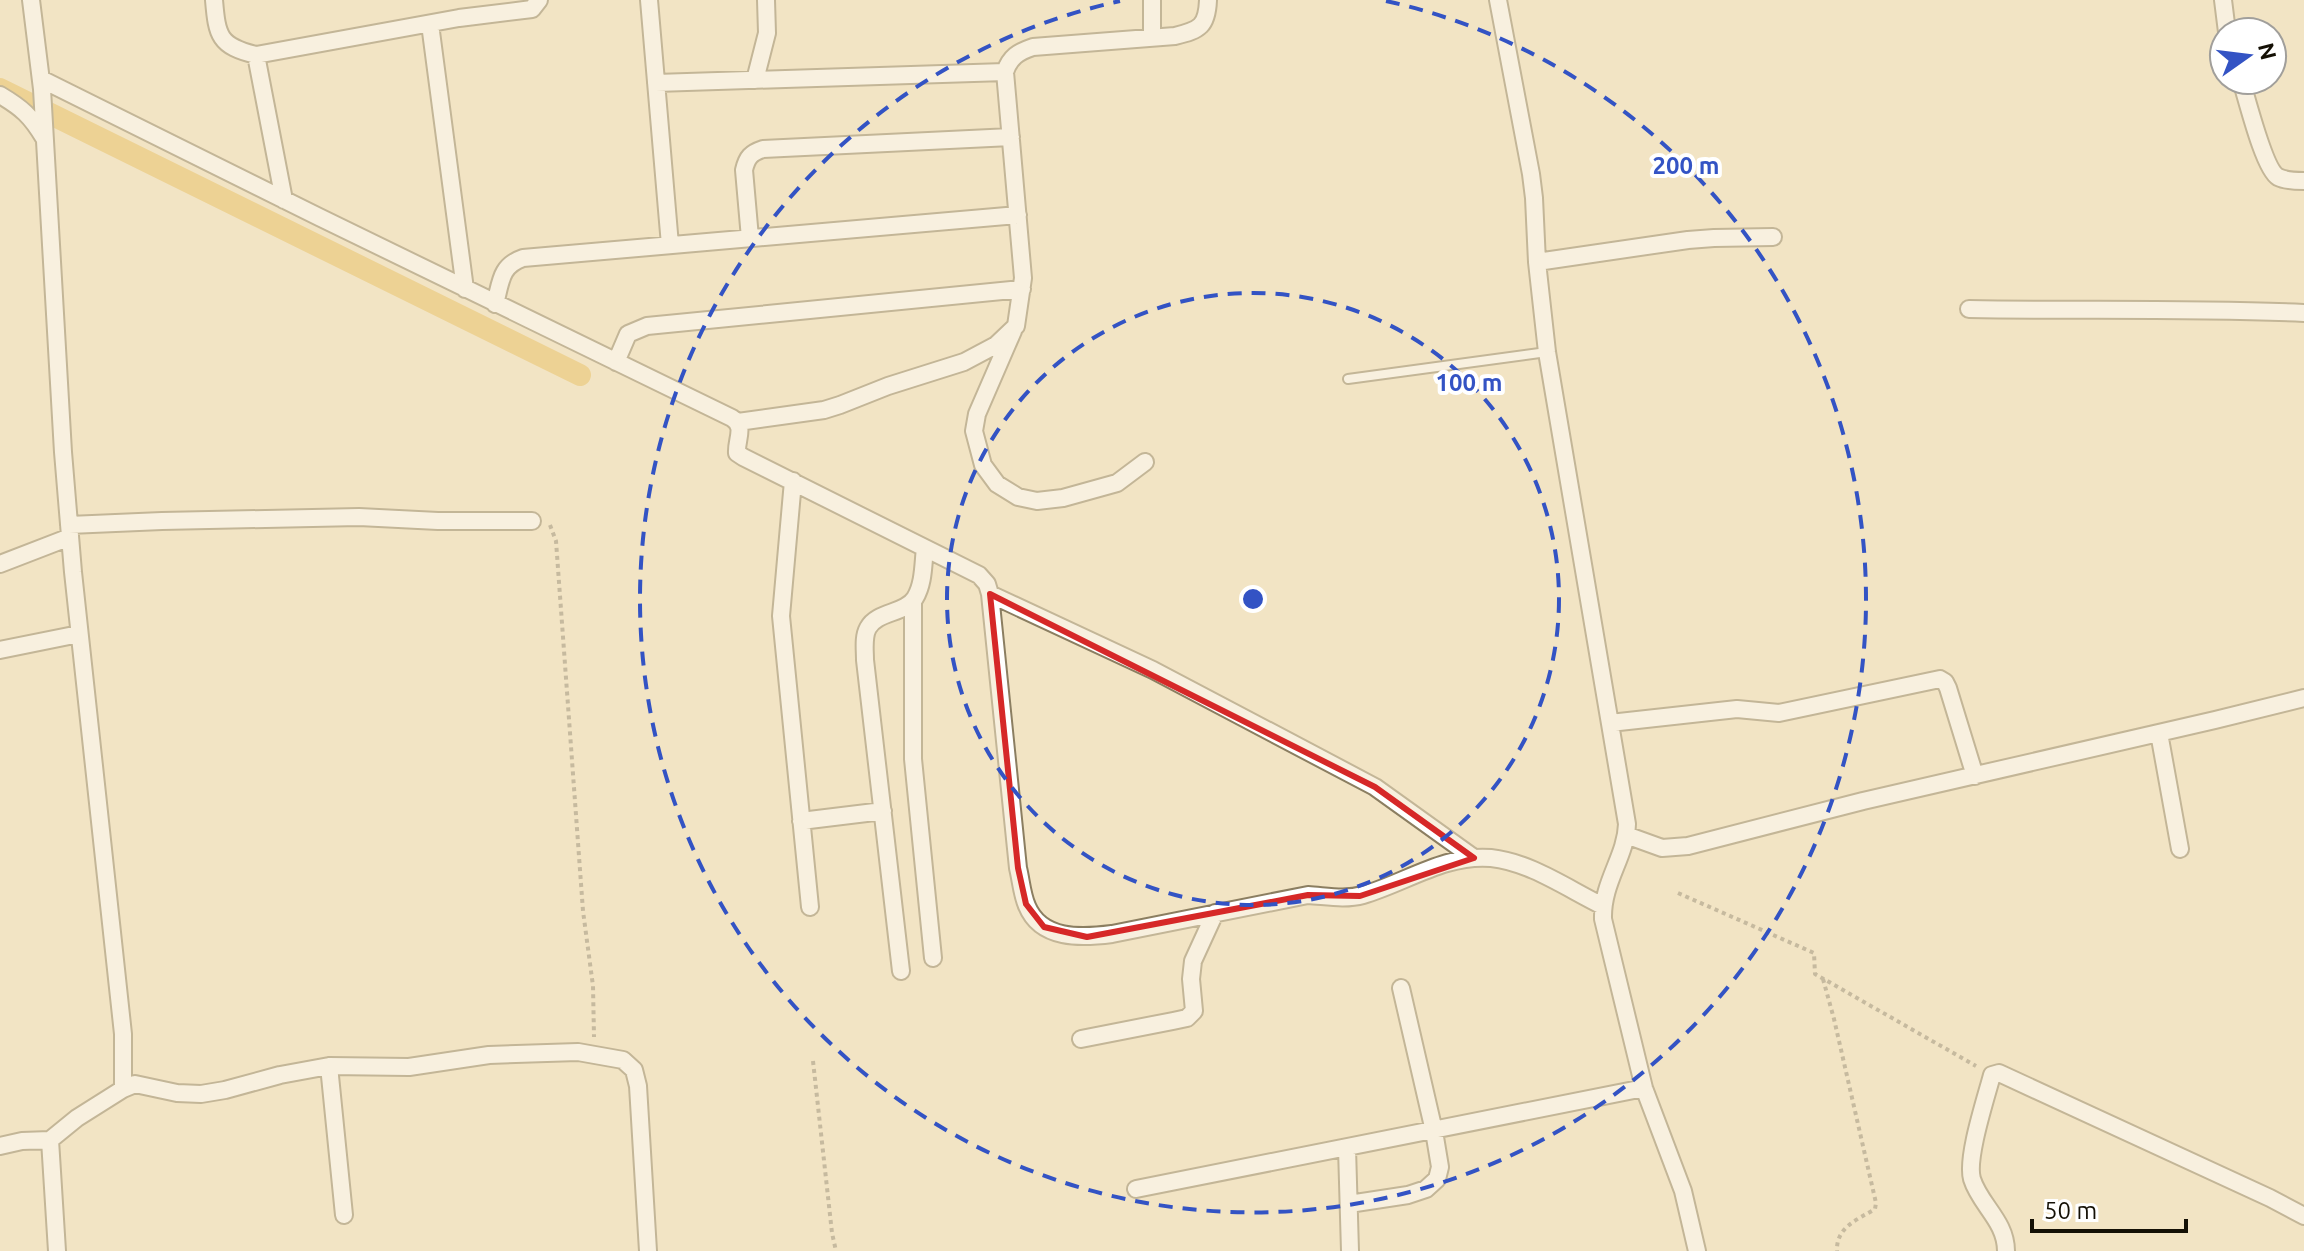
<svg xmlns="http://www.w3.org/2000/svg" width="2304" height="1251" viewBox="0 0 2304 1251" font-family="Ubuntu,sans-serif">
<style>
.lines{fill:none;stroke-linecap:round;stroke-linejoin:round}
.canal{stroke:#e6bd59;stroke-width:22}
.service-casing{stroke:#8b7e61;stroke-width:12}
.minor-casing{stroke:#8b7e61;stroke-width:20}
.path{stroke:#918771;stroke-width:4;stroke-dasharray:4 4;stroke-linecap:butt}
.service{stroke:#fff;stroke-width:8}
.minor{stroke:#fff;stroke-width:16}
.marked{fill:none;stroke:#d62828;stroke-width:6;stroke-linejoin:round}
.ring{fill:none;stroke:#3353c4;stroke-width:4;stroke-dasharray:14 10}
.centre{fill:#3353c4;stroke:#fff;stroke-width:4}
.ring-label{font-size:24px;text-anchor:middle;font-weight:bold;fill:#3353c4;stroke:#fff;stroke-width:8;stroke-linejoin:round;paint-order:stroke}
</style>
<rect width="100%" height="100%" fill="#f2e4c4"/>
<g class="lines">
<!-- canal -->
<path class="canal" d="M0,89L580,375"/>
<!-- service casing -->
<g class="service-casing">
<path id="service" d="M1348,379L1547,352"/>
</g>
<!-- minor casing -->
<g class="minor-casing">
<path id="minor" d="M31,0L42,89L63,452L73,572L123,1034V1089L77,1118L50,1140L57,1251
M214,0C217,36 219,46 256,55L459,18L532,9L539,0
M649,0L670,245
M1498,0L1531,174L1534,198L1537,262L1547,352L1627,824C1626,857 1602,882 1603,919L1644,1088L1683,1191L1697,1251
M2223,0L2227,32
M430,24L465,289
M1152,38V0
M256,55L284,200
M41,79L319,217L732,418C746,427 736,439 737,453L743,457L979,575L987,584L990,594L1018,868C1021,880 1022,895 1027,906C1041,940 1081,938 1112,934L1308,895C1326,896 1345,900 1363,895C1405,883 1445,854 1491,858C1530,862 1568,889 1603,906
M755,80L767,33L766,0
M2241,80C2247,99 2264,169 2278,177C2286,181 2296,181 2304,181
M656,83L1005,72
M0,95C22,108 31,116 44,138
M750,238L744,170C747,157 751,153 763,149L1011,137
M1537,262L1688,240L1714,238L1773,237
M495,304C501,282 500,266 523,258L1018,215
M1969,309C2081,311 2192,308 2304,313
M1013,331L977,414L974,431L983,465L997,484L1018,497L1037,501L1063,498L1117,483L1145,462
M616,362L628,334L647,326L1022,289
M738,422L824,410L840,405L888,386L964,362L996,345L1016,326L1023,278L1005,72C1010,57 1018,52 1033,47L1175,36C1200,30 1207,26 1208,0
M793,481L781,616L810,907
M69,525L162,521L359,517L438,521H532
M0,564L70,537
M990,594L1153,670L1375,787L1474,858
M913,601V759L933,958
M0,650L79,634
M1610,723L1737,709L1779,713L1940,679L1945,682L1948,688L1975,776
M2159,733L2180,849
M801,821L883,811
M1626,835L1662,848L1688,846L1863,801L2215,720L2304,698
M901,971L865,660C865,650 863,637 868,628C877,611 905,614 915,598C924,583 923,564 925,548
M1081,1039L1173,1021L1187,1018L1194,1011L1191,979L1193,961L1215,913
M329,1066L344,1215
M123,1089L135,1084L177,1093L201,1094L225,1090L280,1075L329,1066L409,1067L489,1055L578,1052L623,1060L634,1070L638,1086L648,1251
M0,1146L22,1141L50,1140
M1347,1148L1350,1251
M1136,1189L1644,1088
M1349,1204L1408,1195L1426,1189L1437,1179L1440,1167L1434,1131L1401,988
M2006,1251C2006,1221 1980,1205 1972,1179C1966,1158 1986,1098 1992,1075L1999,1073L2270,1198L2304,1216"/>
</g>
<!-- path -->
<path class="path" d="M550,525L556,541L583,911L593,986L594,1037
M1678,893L1814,953L1815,974L1976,1066
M1823,979L1834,1019L1876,1203L1875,1209C1857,1220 1836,1227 1837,1251
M813,1061L832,1233L836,1251"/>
<!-- service -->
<use href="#service" class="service"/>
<!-- minor -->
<use href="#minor" class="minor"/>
</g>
<!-- marked area -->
<path d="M0 0H2304V1251H0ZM990,594L1375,787L1474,858L1360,896L1308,895L1087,937L1044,927L1026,904L1018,868Z" fill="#f2e4c4" fill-opacity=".55" fill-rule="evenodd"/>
<path class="marked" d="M990,594L1375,787L1474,858L1360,896L1308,895L1087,937L1044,927L1026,904L1018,868Z"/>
<!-- distance rings -->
<g class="ring">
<circle cx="1253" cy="599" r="306"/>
<path d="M1386 1A613 613 0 1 1 1120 1"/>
</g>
<circle cx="1253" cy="599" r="12" class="centre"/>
<g class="ring-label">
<text x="1686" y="174">200 m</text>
<text x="1469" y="391">100 m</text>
</g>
<!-- north arrow -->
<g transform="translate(2248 56) rotate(76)"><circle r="38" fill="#ffffff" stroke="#a19f9b" stroke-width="2"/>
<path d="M0-6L14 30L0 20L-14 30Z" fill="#3353c4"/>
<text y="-12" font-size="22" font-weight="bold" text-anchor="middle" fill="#141005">N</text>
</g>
<!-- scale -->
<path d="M2032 1219v12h154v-12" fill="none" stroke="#141005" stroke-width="4"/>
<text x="2044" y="1219" font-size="24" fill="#141005" stroke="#ffffff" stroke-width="6" paint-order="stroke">50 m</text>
</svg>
